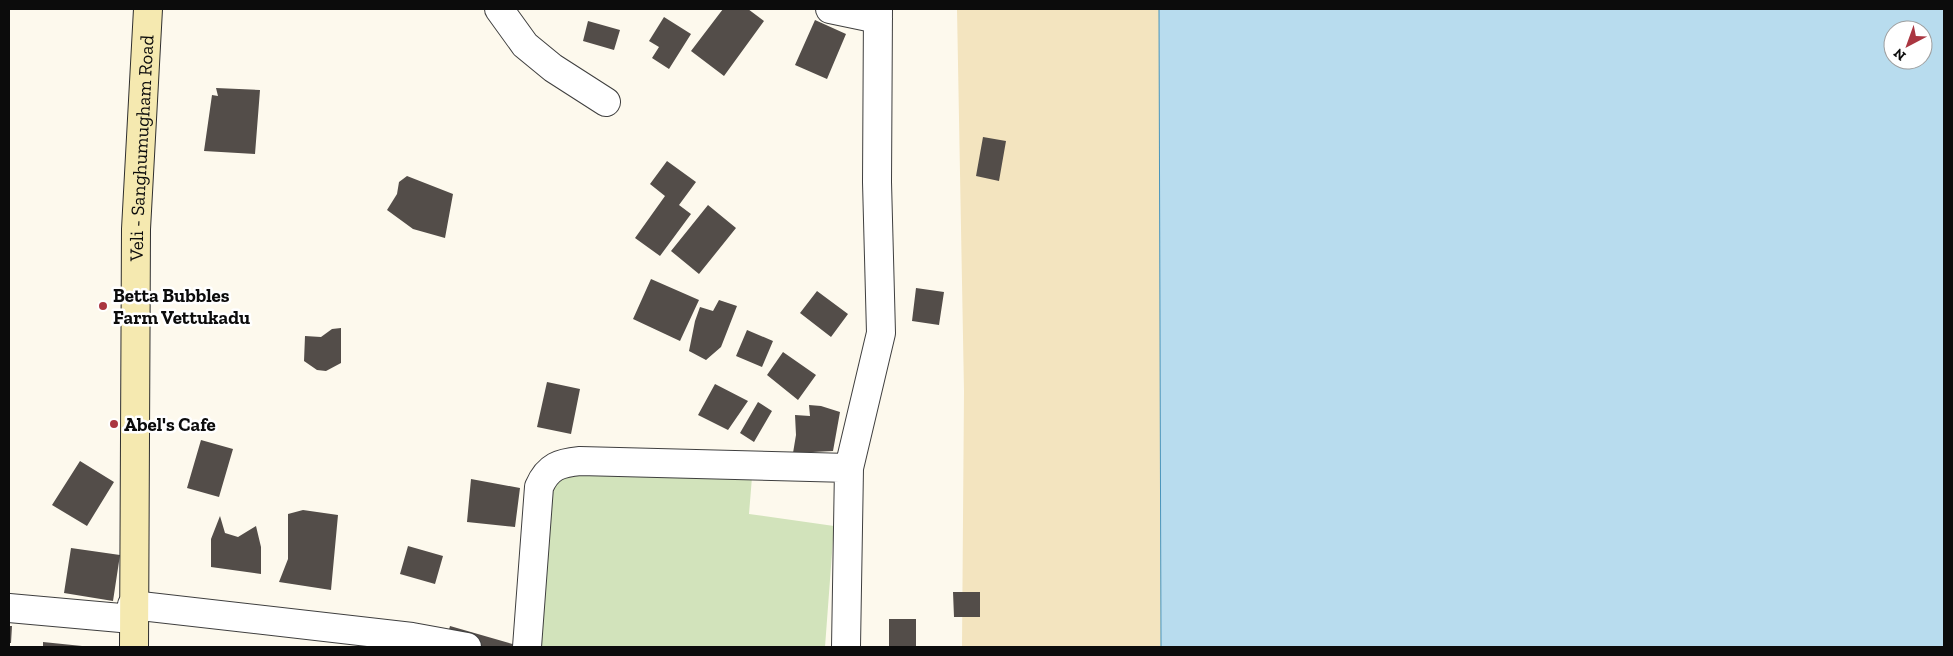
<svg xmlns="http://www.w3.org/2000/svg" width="1953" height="656" viewBox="0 0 1953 656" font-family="'Zilla Slab',serif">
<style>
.green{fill:#d2e3bb}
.sand{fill:#f3e4bf}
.water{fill:#b8dcee;stroke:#4894bb;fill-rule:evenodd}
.building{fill:#534d49}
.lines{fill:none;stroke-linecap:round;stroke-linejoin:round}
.minor-casing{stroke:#3f3f3f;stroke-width:30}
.secondary-casing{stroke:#2e2e2e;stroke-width:30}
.minor{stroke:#fff;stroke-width:28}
.secondary{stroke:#f5e9b0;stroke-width:28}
.poi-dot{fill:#aa3641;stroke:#fff;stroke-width:2}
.labels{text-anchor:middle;stroke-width:5;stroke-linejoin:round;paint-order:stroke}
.street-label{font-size:19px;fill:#0c0c0c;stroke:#fff}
.poi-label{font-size:19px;font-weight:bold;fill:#0c0c0c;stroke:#fff;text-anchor:start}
</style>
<rect width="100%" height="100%" fill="#fdf9ed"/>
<!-- green -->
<path class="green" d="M552,470L752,477L749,514L834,526L825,647H540Z"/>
<!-- sand -->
<path class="sand" d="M957,9H1159L1161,647H962L964,391Z"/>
<!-- water -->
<path class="water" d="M1159,9H1944V647H1161ZM1893,30H1923V60H1893Z"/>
<!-- building -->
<path class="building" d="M723,9H748L764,21L724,76L691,51Z
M664,17L691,34L669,69L652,58L659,47L649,41Z
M815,20L846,34L827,79L795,65Z
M588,21L620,30L614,50L583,41Z
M216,88L260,90L255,154L204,151L212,95L218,96Z
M983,137L1006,141L999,181L976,176Z
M667,161L696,182L679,205L691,214L660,256L635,238L665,196L650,184Z
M407,176L453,194L445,238L413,229L387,210L397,194L399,182Z
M708,205L736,228L699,274L671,251Z
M651,279L699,300L680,341L633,319Z
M916,288L944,292L939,325L912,321Z
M817,291L848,314L831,337L800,313Z
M719,300L737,306L721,347L706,360L689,351L695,321L700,307L713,311Z
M341,328V363L326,371L317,370L304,361L305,336L321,337L332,329Z
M747,330L773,341L762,367L736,356Z
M783,352L816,375L798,400L767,375Z
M547,382L580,389L571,434L537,427Z
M715,384L748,401L728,430L698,415Z
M758,402L772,411L754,442L740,433Z
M809,405L821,406L840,412L833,451L793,453L796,435L795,415L810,416Z
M201,440L233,449L219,497L187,488Z
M80,461L114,482L87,526L52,505Z
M471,479L520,488L515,527L467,522Z
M303,510L338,515L331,590L279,582L288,559V514Z
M220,516L225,533L238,537L256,526L261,547V574L211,567V539Z
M408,546L443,556L435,584L400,574Z
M71,548L120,555L113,601L64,593Z
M953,592H980V617H954Z
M889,619H916V647H889Z
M9,626H12L11,643H9Z
M450,626L523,647H444Z
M43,642L82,646V647H43Z"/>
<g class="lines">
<!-- minor casing -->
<g class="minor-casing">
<path id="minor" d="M499,9L525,45L553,68L606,102
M830,9L878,19
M132,605L412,637L467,647
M9,608L132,619
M527,647L539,487C548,466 560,463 580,461L849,468
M846,647L849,468L881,333L877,182L878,9"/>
</g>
<!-- secondary casing -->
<g class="secondary-casing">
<g id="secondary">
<path id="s1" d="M134,647L136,229L148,9"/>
</g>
</g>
<!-- minor -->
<use href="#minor" class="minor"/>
<!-- secondary -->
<use href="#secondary" class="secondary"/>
</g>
<!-- markers -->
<g class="poi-dot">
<circle cx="103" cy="306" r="5"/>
<circle cx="114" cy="424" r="5"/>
</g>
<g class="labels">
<!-- street labels -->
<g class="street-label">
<text dy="7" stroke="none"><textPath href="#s1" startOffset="499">Veli - Sanghumugham Road</textPath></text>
</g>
<!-- poi labels -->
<g class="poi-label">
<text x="113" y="302">Betta Bubbles<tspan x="113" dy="22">Farm Vettukadu</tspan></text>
<text x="124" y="431">Abel's Cafe</text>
</g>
</g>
<!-- border -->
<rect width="1953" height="656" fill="none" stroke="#0c0c0c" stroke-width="20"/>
<!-- north arrow -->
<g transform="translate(1908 45) rotate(221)"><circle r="24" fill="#ffffff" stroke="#9e9e9e"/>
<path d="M0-4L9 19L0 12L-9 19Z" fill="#aa3641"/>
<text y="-8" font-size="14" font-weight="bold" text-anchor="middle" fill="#0c0c0c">N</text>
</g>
</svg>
